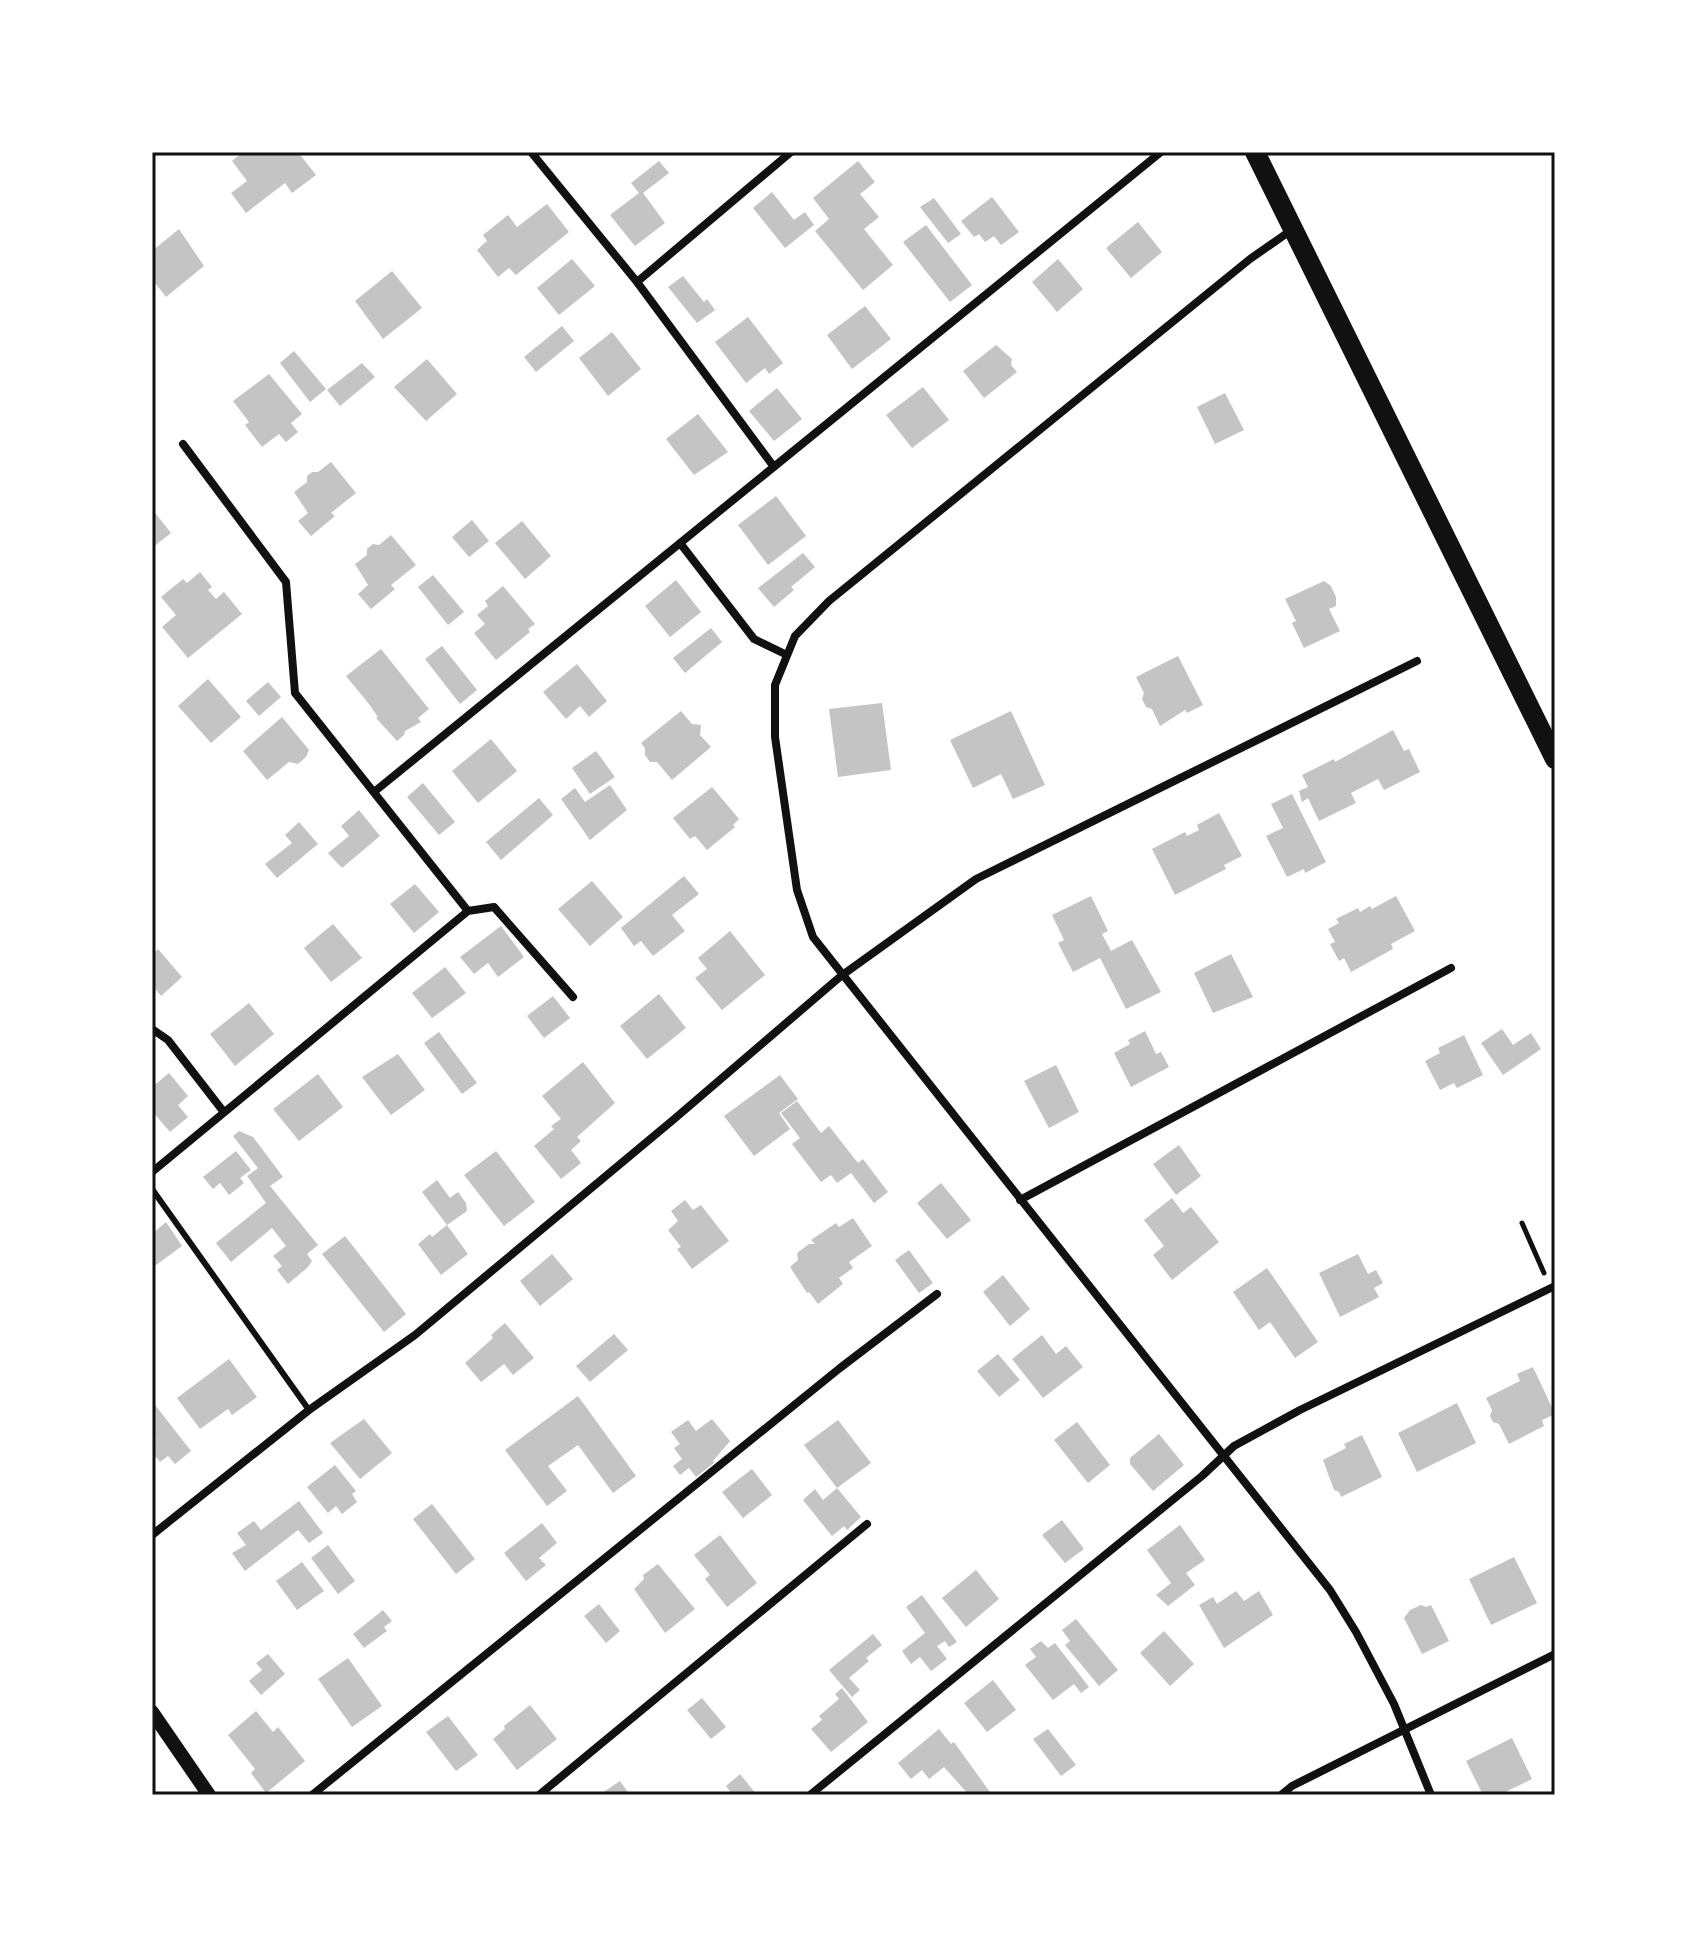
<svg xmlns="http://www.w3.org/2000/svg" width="1707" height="1947" viewBox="0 0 1707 1947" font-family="Barlow,sans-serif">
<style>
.building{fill:#c4c4c4}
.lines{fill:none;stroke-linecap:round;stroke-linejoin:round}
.path{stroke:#111;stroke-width:5}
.service{stroke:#111;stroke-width:6}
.minor{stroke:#111;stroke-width:8}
.tertiary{stroke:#111;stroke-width:14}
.primary{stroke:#111;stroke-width:20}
.neatline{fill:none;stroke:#111;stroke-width:3}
</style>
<rect width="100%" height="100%" fill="#fff"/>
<!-- building -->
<path class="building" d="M243,152H298L316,175L292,193L285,183L246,213L231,193L247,181L232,161Z
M659,161L669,173L643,193L665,223L635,246L610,215L639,193L631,183Z
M858,161L875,182L860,194L879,217L864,229L893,265L863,290L815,231L829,219L813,198Z
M772,192L794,220L805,212L814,225L785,248L753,208Z
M992,197L1019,232L1001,245L994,236L985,242L979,234L974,237L961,221Z
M934,198L961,234L948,243L920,207Z
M547,204L569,232L516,275L509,268L498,277L477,250L487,241L483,235L508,215L517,227Z
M1138,222L1162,252L1131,278L1106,248Z
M926,225L972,285L950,302L903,242Z
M179,229L204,266L166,297L152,279V251Z
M572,259L595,286L559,315L537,288Z
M1058,259L1083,289L1057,312L1032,282Z
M392,271L422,308L383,339L355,301Z
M683,276L704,302L707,299L715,310L697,323L668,287Z
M865,306L891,339L852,369L827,335Z
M748,317L783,363L769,374L765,368L746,383L715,342Z
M562,326L574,341L536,372L524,357Z
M612,332L641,369L608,396L579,358Z
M996,345L1012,359L1011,365L1017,372L984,398L963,371Z
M294,351L326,389L310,402L280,363Z
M427,359L457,394L426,421L394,387Z
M362,363L375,377L340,406L327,390Z
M269,374L302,414L291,423L298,432L286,442L279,434L262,447L245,425L249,422L233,401Z
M923,387L949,420L912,448L886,415Z
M777,388L802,419L774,441L749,411Z
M1225,393L1244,430L1215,444L1197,407Z
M698,414L728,452L694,475L666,439Z
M331,462L356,493L331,513L335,516L311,536L298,521L308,513L294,492L307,482V476L312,472H318Z
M776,496L806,536L768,565L738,525Z
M152,509L171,533L152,548Z
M472,520L489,541L469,557L452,537Z
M522,521L551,556L525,579L495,543Z
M391,535L416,565L391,585L395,589L371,609L358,594L368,585L355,564L367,555V549L373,544L379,545Z
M803,553L815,567L791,587L794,590L774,607L758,588Z
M200,572L212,587L208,590L216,599L224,592L242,614L188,658L162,627L176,615L161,597L183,579L187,583Z
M433,575L464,612L448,625L418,587Z
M676,580L701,612L670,637L645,606Z
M1324,581L1331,586L1336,597V606L1329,609L1340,631L1304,648L1292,623L1296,621L1285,599Z
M503,586L535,624L528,629L530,632L496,660L474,633L485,624L477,615L488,606L485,601Z
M711,628L722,642L685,673L673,658Z
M442,646L477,690L460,704L425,659Z
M381,649L429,709L418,718L421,722L405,731L404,735L397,741L376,718L378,717L369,704L346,676Z
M1178,656L1203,705L1187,713L1185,710L1160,726L1152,709L1146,707L1142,699L1144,693L1136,677Z
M577,664L607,701L589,717L580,706L566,719L543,692Z
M208,679L241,717L211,743L178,706Z
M268,682L281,697L259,716L246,701Z
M882,703L891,770L838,777L829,709Z
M681,711L692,724L701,725L700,735L711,747L672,780L657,762H650L645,755V748L641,743Z
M1011,711L1045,785L1013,799L1001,774L973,788L950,740Z
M282,717L309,750L306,757L298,764L289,762L267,780L243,751Z
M1393,730L1404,751L1409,749L1420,772L1384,790L1378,779L1351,793L1356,803L1319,821L1308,798L1302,802L1299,791L1308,787L1302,775L1334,759L1335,762Z
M491,739L517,771L478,803L452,771Z
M596,751L615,777L590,794L572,768Z
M423,783L455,822L439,835L407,797Z
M610,785L627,810L590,840L561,799L575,788L585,802Z
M712,787L739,819L733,825L735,827L707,850L695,836L690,839L673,818Z
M1292,794L1326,862L1305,873L1304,869L1287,877L1266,836L1283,828L1271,804Z
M539,798L553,815L501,860L486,842Z
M359,810L380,836L342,868L328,853L349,836L341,826Z
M1219,813L1242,856L1224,865L1226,869L1175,895L1152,849L1185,832L1187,836L1199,830L1197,825Z
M299,822L318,844L277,878L265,864L292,843L285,835Z
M684,876L699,894L672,915L685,931L653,956L641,941L634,946L621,928Z
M592,881L623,917L590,946L558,909Z
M415,884L439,912L414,933L390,904Z
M1091,896L1108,931L1102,934L1111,951L1132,940L1161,992L1126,1009L1100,958L1073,972L1058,943L1064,940L1052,915Z
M1396,896L1415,931L1391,944L1393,949L1351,972L1344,958L1339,961L1330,944L1335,942L1328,929L1339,923L1336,919L1358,908L1360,912L1370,906L1372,909Z
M333,924L362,958L331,982L304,948Z
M501,926L524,957L498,977L488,963L474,974L460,957Z
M730,931L765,975L722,1010L695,978L707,969L698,958Z
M158,949L182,977L161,996L152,985V955Z
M1231,954L1253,997L1213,1013L1194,973Z
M445,967L466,993L432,1018L412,993Z
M659,994L686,1028L647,1059L620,1026Z
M553,996L570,1018L544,1038L527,1016Z
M249,1003L274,1034L235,1066L210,1034Z
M1502,1029L1513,1045L1531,1033L1541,1049L1503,1075L1481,1043Z
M1145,1031L1156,1054L1161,1052L1169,1067L1131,1087L1114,1053L1130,1044L1128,1040Z
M439,1032L477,1083L462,1094L424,1043Z
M1464,1035L1483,1075L1457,1088L1454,1083L1440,1090L1425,1061L1440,1053L1438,1048Z
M398,1054L425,1090L391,1115L362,1077Z
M583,1062L615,1103L577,1137L581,1141L571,1150L581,1163L561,1179L534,1146L554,1129L551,1126L561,1119L542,1096Z
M1056,1065L1079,1112L1049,1128L1024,1081Z
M169,1073L188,1096L178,1105L188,1117L170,1132L152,1111V1087Z
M318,1074L343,1107L299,1141L273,1109Z
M780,1075L798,1099L779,1113L790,1129L754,1156L724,1116Z
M797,1101L821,1133L829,1126L858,1163L863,1159L888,1192L874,1203L851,1173L837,1183L831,1175L821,1182L792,1144L800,1138L781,1113Z
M239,1131L253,1137L283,1177L270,1186L318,1245L307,1254L312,1261L308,1267L288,1284L277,1270L282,1266L273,1256L286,1246L272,1228L231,1262L216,1243L266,1203L247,1176L258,1168L233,1136Z
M1179,1145L1201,1176L1176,1195L1153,1164Z
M236,1151L251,1170L240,1178L244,1183L229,1195L220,1183L213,1189L203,1177Z
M496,1151L535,1202L504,1226L464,1175Z
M437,1180L450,1198L458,1192L466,1203L467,1211L447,1225L422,1192Z
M941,1183L971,1220L947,1239L917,1203Z
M1172,1198L1183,1213L1191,1207L1219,1242L1172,1280L1153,1255L1164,1246L1144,1220Z
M685,1200L693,1210L701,1205L729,1241L692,1269L677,1249L681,1247L668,1230L678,1221L671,1211Z
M853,1218L872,1246L849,1262L853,1268L839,1278L843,1284L818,1304L809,1292L807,1293L790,1267L798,1260L797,1253L809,1244H815L811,1240L836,1223L839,1227Z
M166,1222L182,1246L152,1268V1234Z
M447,1225L468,1254L441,1275L418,1244L430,1234L432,1237Z
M345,1236L406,1314L384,1332L322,1254Z
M909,1250L933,1283L919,1293L895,1260Z
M552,1254L573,1279L540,1306L520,1281Z
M1358,1254L1368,1274L1376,1270L1383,1283L1374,1288L1379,1297L1340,1317L1319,1273Z
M1267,1268L1318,1342L1295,1358L1270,1322L1259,1330L1233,1292Z
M1003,1275L1030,1309L1010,1326L983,1292Z
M505,1323L534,1358L513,1375L504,1364L481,1382L465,1363L493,1338L491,1335Z
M614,1334L628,1350L590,1382L576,1366Z
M1042,1335L1056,1354L1066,1346L1083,1367L1043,1398L1012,1359Z
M998,1354L1020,1380L999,1397L977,1371Z
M229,1359L257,1397L232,1415L228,1409L200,1429L177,1398Z
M1533,1367L1555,1414L1542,1420L1544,1426L1509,1444L1499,1424L1493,1422L1490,1416L1492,1410L1486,1398L1520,1381L1517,1374Z
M578,1396L636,1476L613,1493L578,1445L548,1466L567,1491L547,1506L505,1450Z
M152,1401L191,1451L175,1464L168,1456L160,1462L152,1452V1443L156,1440L152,1435Z
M1457,1403L1476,1443L1417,1472L1398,1433Z
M364,1419L392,1453L360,1479L330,1443Z
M712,1419L730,1441L713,1461L714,1463L696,1477L689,1468L680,1475L673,1466L682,1459L674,1448L680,1444L671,1432L688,1420L696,1431Z
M838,1420L871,1463L837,1488L861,1517L847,1530L844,1526L832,1536L803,1500L815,1489L823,1500L837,1488L804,1445Z
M1077,1422L1110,1465L1088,1483L1054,1440Z
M1159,1434L1184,1465L1153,1491L1130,1464V1458Z
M1362,1435L1382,1477L1341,1497L1339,1492L1334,1490L1323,1460L1346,1448L1344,1444Z
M335,1465L356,1491L352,1494L357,1502L342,1514L336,1506L328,1513L307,1487Z
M752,1469L772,1495L743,1518L722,1492Z
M299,1501L323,1533L309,1543L298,1530L245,1571L232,1553L246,1545L237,1533L254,1521L261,1530Z
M432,1504L475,1559L456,1574L413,1519Z
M1062,1520L1084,1549L1065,1563L1042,1535Z
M542,1523L557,1543L539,1558L546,1565L526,1581L504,1553Z
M1180,1525L1205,1560L1186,1573L1195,1585L1168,1606L1156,1595L1171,1583L1147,1550Z
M720,1535L757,1583L727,1607L705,1579L710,1575L694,1555Z
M328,1545L355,1581L338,1594L311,1558Z
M1514,1557L1537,1603L1491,1625L1469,1579Z
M302,1562L324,1591L297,1610L276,1581Z
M658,1564L695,1609L665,1633L634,1589L644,1579L643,1575Z
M976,1570L999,1599L966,1627L942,1598Z
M1236,1591L1244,1601L1259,1591L1273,1615L1224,1648L1199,1605L1213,1597L1217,1604Z
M922,1595L957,1642L949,1647L945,1641L937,1646L947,1659L931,1671L920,1657L911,1664L902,1651L925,1633L906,1607Z
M599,1604L620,1631L606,1643L584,1616Z
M1421,1605L1426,1607L1431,1605L1449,1641L1422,1654L1404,1618L1410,1610Z
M383,1610L392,1621L384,1627L387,1631L364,1648L353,1634Z
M1076,1619L1118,1670L1099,1686L1065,1645L1070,1641L1062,1630Z
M1164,1631L1194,1664L1170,1686L1140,1653Z
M873,1634L882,1645L866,1658L869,1661L849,1678L860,1690L852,1697L829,1670Z
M1041,1641L1048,1648L1055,1643L1089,1687L1081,1693L1074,1684L1053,1700L1025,1665L1036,1657L1030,1649Z
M268,1654L285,1674L261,1695L249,1681L262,1670L256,1663Z
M348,1658L382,1706L352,1727L318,1679Z
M993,1680L1016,1710L987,1732L964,1703Z
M842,1688L868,1722L831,1752L811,1729L822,1720L819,1716L839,1699L835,1694Z
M702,1698L726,1727L711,1739L687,1710Z
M530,1705L557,1739L517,1770L493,1739L505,1729L504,1726Z
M256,1711L273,1732L278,1727L305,1761L266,1793L251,1773L255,1769L228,1735Z
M448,1716L478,1755L456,1771L426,1732Z
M939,1729L951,1744L954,1742L992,1795H969L944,1767L929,1779L922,1770L911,1779L898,1763Z
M1048,1729L1076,1765L1061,1776L1033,1739Z
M1512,1738L1532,1779L1499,1795H1483L1466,1761Z
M740,1774L757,1795H733L726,1786Z
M620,1781L630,1795H599Z"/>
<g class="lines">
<!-- path -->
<path class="path" d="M1522,1223L1544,1273"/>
<!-- service -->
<path class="service" d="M152,1189L309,1410"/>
<!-- minor -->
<path class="minor" d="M531,152L637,282L774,467
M1293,229L1250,259L829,601L795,636L775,685V737L797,890L813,937L1330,1590L1356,1632L1394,1704L1431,1795
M637,282L791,152
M183,444L286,582L295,693L468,911
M680,543L754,639L787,655
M374,792L1161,152
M152,1029L168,1040L223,1111
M152,1172L468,911L494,907L573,997
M1020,1200L1451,968
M152,1535L309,1410L415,1335L673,1120L841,976L976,879L1417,661
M312,1795L840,1368L937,1294
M539,1795L867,1524
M810,1795L1202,1476L1234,1446L1300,1410L1555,1286
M1281,1795L1292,1786L1555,1654"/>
<!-- tertiary -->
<path class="tertiary" d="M152,1712L209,1795"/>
<!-- primary -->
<path class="primary" d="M1255,152L1555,759"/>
</g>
<!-- border -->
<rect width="1707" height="1947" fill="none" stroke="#ffffff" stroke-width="308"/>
<rect x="154" y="154" width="1399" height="1639" class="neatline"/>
</svg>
